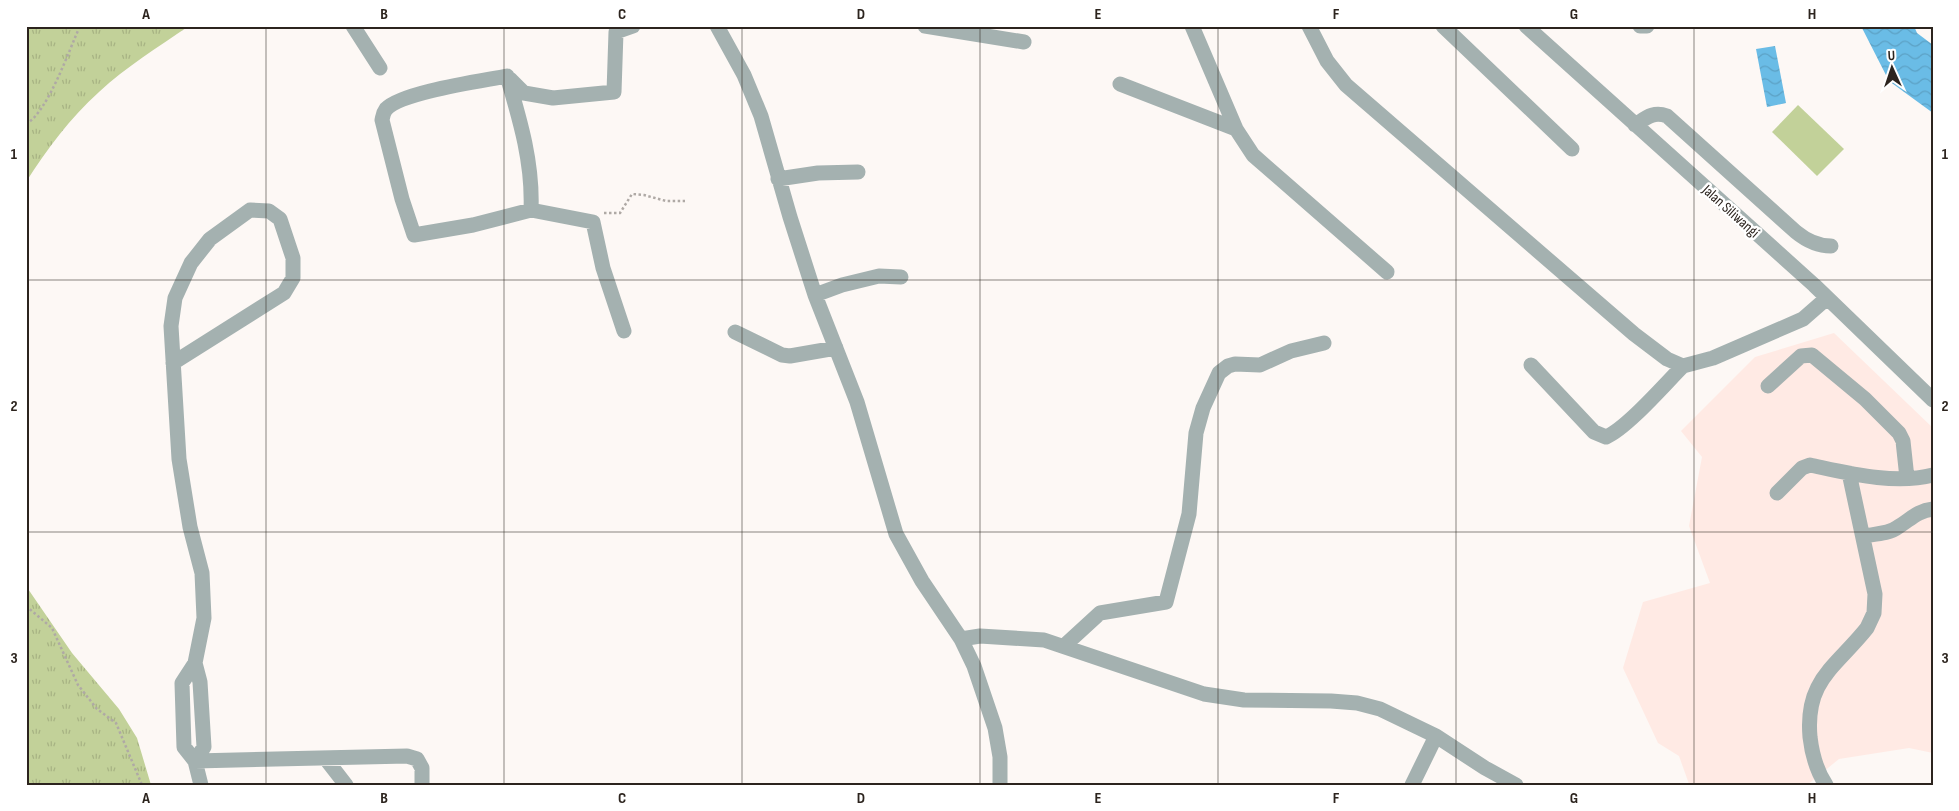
<svg xmlns="http://www.w3.org/2000/svg" width="1959" height="811" viewBox="0 0 1959 811" font-family="'Sofia Sans Condensed',sans-serif">
<style>
.commercial{fill:#ffeae4}
.grass{fill:url(#grass-tufts)}
.pitch{fill:#c2d199}
.water{fill:url(#water-waves)}
.lines{fill:none;stroke-linecap:round;stroke-linejoin:round}
.path{stroke:#afa9a5;stroke-width:2.5;stroke-dasharray:2.5 2.5;stroke-linecap:butt}
.minor{stroke:#a4b1b0;stroke-width:15}
.grid{fill:none;stroke:#2c241e;stroke-width:1;stroke-opacity:0.55}
.labels{text-anchor:middle;stroke-width:5;stroke-linejoin:round;paint-order:stroke}
.street-label{font-size:15px;fill:#2c241e;stroke:#fff}
.neatline{fill:none;stroke:#2c241e;stroke-width:2}
.grid-label{font-size:16px;text-anchor:middle;font-weight:bold;fill:#2c241e}
</style>
<defs>
<pattern id="grass-tufts" width="24" height="20" patternUnits="userSpaceOnUse" patternTransform="scale(1.25)"><rect width="24" height="20" fill="#c2d199"/><path d="M3 7l-1-3M5 7V3M7 7l1-3M15 17l-1-3M17 17v-4M19 17l1-3" fill="none" stroke="#a7b383"/></pattern>
<pattern id="water-waves" width="16" height="10" patternUnits="userSpaceOnUse" patternTransform="scale(1.25)"><rect width="16" height="10" fill="#6abce6"/><path d="M0 5q4-4 8 0t8 0" fill="none" stroke="#5ca1c5"/></pattern>
</defs>
<rect width="100%" height="100%" fill="#fdf8f5"/>
<!-- commercial -->
<path class="commercial" d="M1834,333L1933,428V753L1909,748L1839,759L1807,785L1689,784L1679,756L1658,743L1623,668L1643,602L1710,583L1689,526L1702,457L1681,431L1755,357Z"/>
<!-- grass -->
<path class="grass" d="M26,26H189C158,47 126,67 99,92C70,118 47,149 26,182Z
M26,586L72,653L119,709L137,738L151,785H26Z"/>
<!-- pitch -->
<path class="pitch" d="M1798,105L1844,149L1817,176L1772,132Z"/>
<!-- water -->
<path class="water" d="M1861,26H1914L1917,33L1933,45V113L1889,81Z
M1775,46L1786,103L1767,107L1756,49Z"/>
<g class="lines">
<!-- path -->
<path class="path" d="M26,124C48,112 69,50 80,26
M604,213H620L632,194L644,195L666,201H685
M26,606L52,628L78,685L97,709L116,723L142,785"/>
<!-- minor -->
<path class="minor" d="M353,26L380,68
M717,26L744,75L761,116L790,217L815,295L857,402L896,534L922,581L961,639L974,666L995,728L1000,757V785
M925,26L1024,42
M1192,26L1236,129L1253,155L1387,272
M1309,26L1327,61L1346,85L1634,334L1667,359L1683,366L1713,358L1803,319L1827,298
M1443,26L1572,149
M1526,26L1814,285L1933,400
M1640,26H1647
M507,76C520,120 533,163 531,210L473,225L414,235L402,199L382,120C383,116 383,113 386,109C402,92 482,81 507,76Z
M510,79L524,93L553,98L614,92L616,32L633,26
M1120,84L1236,129
M1635,125C1646,118 1653,111 1667,116L1796,232C1807,241 1818,246 1831,246
M778,179L818,173L858,172
M531,210L593,222L603,268L624,331
M815,295L842,285L879,276L901,277
M735,332L782,355L790,356L836,348
M173,363L284,293L293,278V258L280,219L269,211L250,210L210,239L191,263L175,298L171,326L179,459L190,527L202,573L204,618L195,663L182,683L184,747L195,761L201,785
M1531,365L1594,432L1606,437C1627,428 1665,384 1683,366
M1768,386L1801,356L1812,355L1865,399L1899,433L1903,441L1907,478
M1777,493L1802,468L1810,465C1848,473 1894,485 1933,475
M1863,536C1875,534 1889,534 1898,527C1911,519 1917,511 1933,509
M961,639L980,636L1044,640L1204,694L1244,700L1331,701L1357,703L1380,709L1436,736L1485,768L1516,785
M1064,646L1100,613L1166,602L1189,514L1196,433L1203,408L1219,373L1228,366L1235,364L1260,365L1291,351L1324,343
M325,758L346,785
M195,761L407,756L417,759L422,768V785
M195,761L204,747L200,682L195,663
M1412,785L1436,736
M1826,785C1816,770 1812,754 1810,737C1805,680 1835,668 1867,628L1874,613L1875,594L1849,473"/>
</g>
<!-- grid -->
<path class="grid" d="M266,26V785M504,26V785M742,26V785M980,26V785M1218,26V785M1456,26V785M1694,26V785M26,280H1933M26,532H1933"/>
<g class="labels">
<!-- street labels -->
<g class="street-label">
<text transform="translate(1731 211) rotate(42)" y="5">Jalan Siliwangi</text>
</g>
</g>
<!-- border -->
<rect width="1959" height="811" fill="none" stroke="#ffffff" stroke-width="55"/>
<!-- north arrow -->
<g transform="translate(1892 68) rotate(357)" stroke="#ffffff" stroke-width="4" paint-order="stroke">
<path d="M0-4L9 19L0 12L-9 19Z" fill="#2c241e"/>
<text y="-8" font-size="14" font-weight="bold" text-anchor="middle" fill="#2c241e">U</text>
</g>
<rect x="28" y="28" width="1904" height="756" class="neatline"/>
<g class="grid-label">
<text x="146" y="19">A</text>
<text x="384" y="19">B</text>
<text x="622" y="19">C</text>
<text x="861" y="19">D</text>
<text x="1098" y="19">E</text>
<text x="1336" y="19">F</text>
<text x="1574" y="19">G</text>
<text x="1812" y="19">H</text>
<text x="14" y="159">1</text>
<text x="1945" y="159">1</text>
<text x="14" y="411">2</text>
<text x="1945" y="411">2</text>
<text x="14" y="663">3</text>
<text x="1945" y="663">3</text>
<text x="146" y="803">A</text>
<text x="384" y="803">B</text>
<text x="622" y="803">C</text>
<text x="861" y="803">D</text>
<text x="1098" y="803">E</text>
<text x="1336" y="803">F</text>
<text x="1574" y="803">G</text>
<text x="1812" y="803">H</text>
</g>
</svg>
